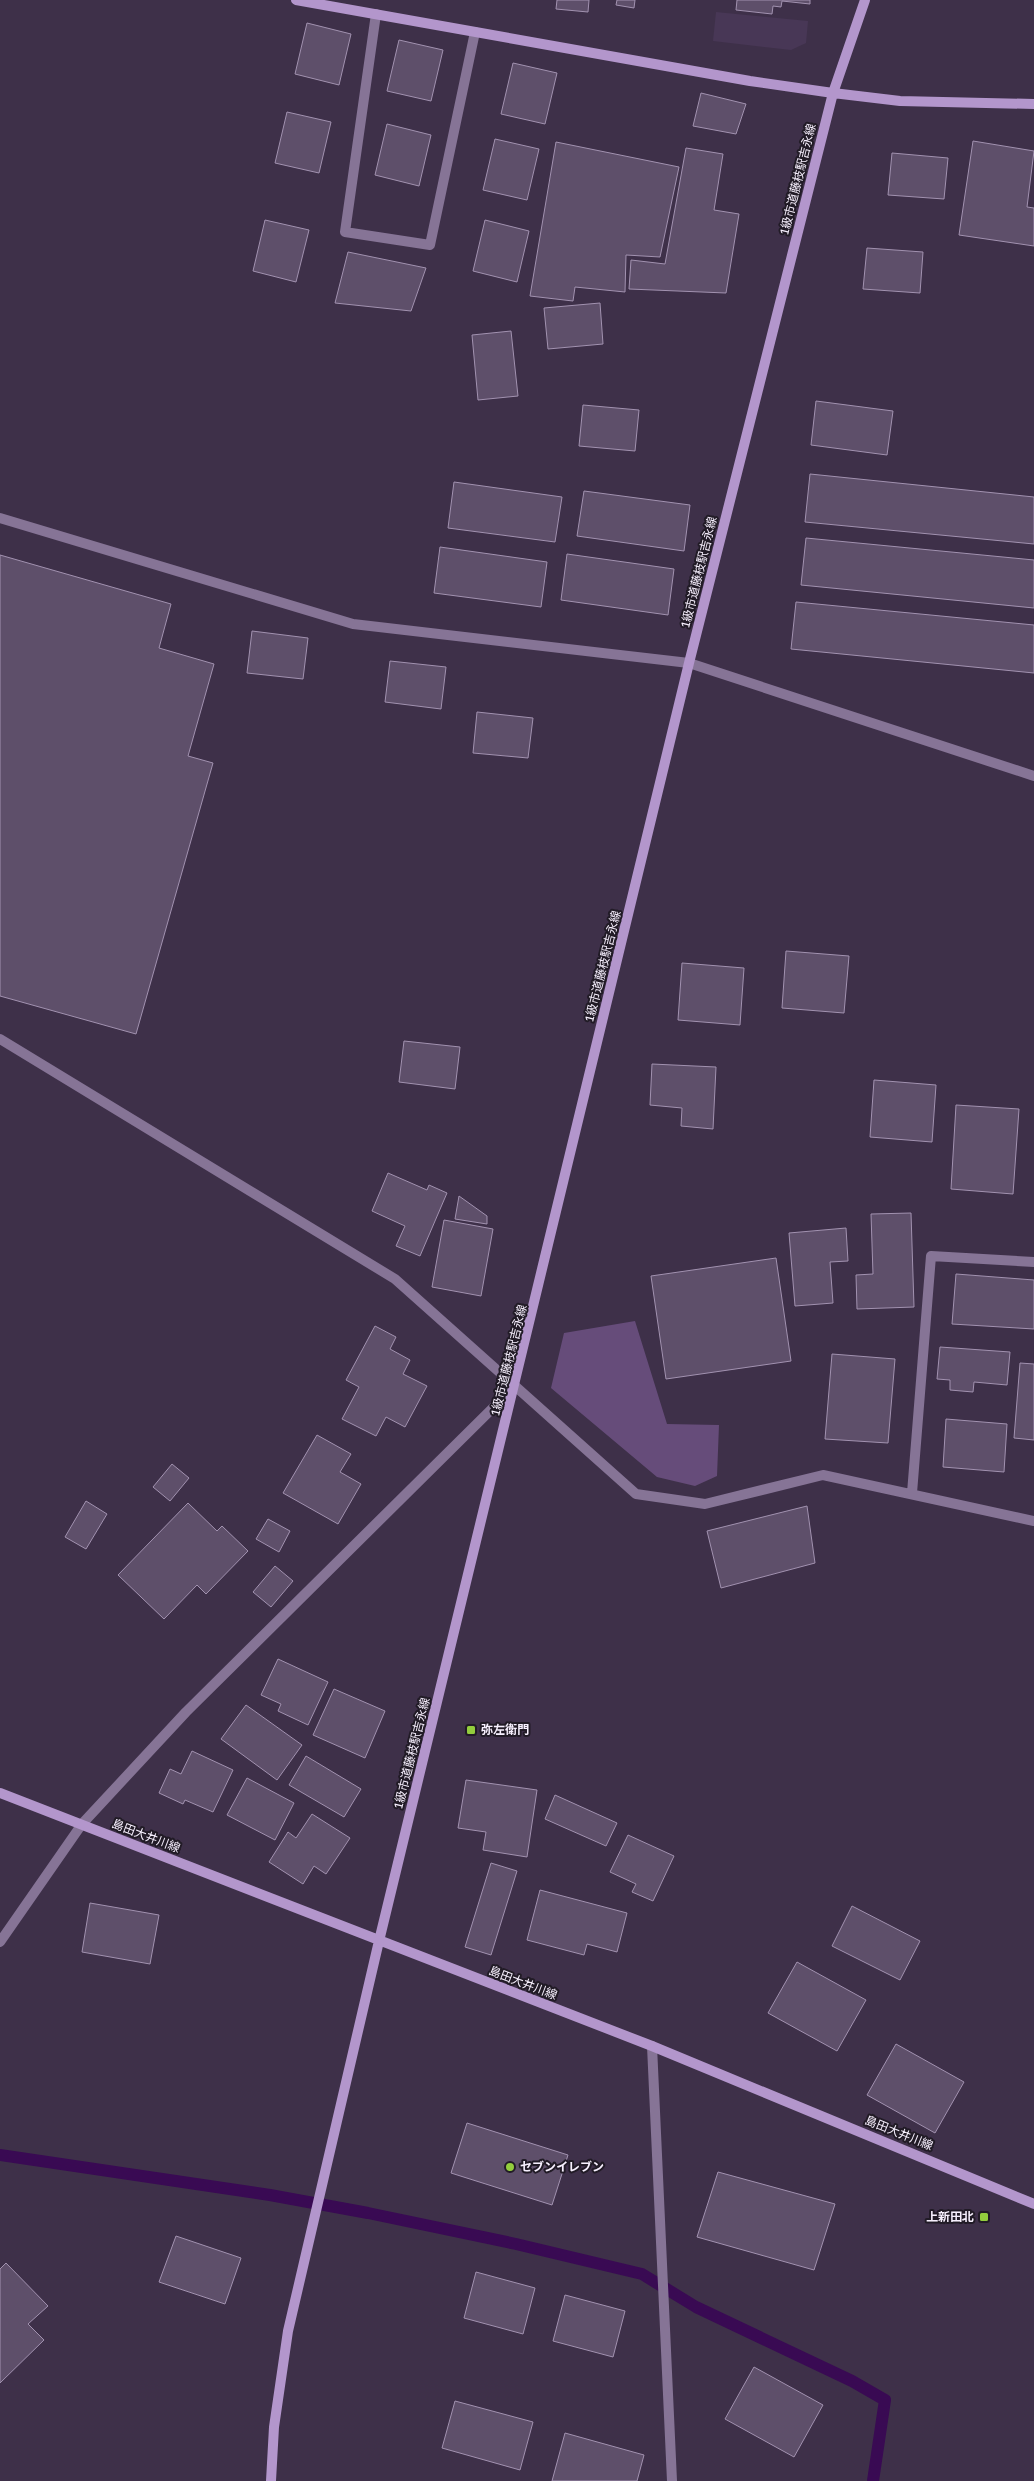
<svg xmlns="http://www.w3.org/2000/svg" width="1034" height="2481" viewBox="0 0 1034 2481" font-family="'Golos Text','Noto Sans JP',sans-serif">
<style>
.built{fill:#483756}
.green{fill:#664c7a}
.lines{fill:none;stroke-linecap:round;stroke-linejoin:round}
.stream{stroke:#390a53;stroke-width:12}
.building{fill:#5e4f6a;stroke:#a292b0}
.street{stroke:#867496;stroke-width:10}
.secondary{stroke:#b396cc;stroke-width:10}
.poi-dot{fill:#93cd3d;stroke:#211b26;stroke-width:2}
.labels{text-anchor:middle;stroke-width:4;stroke-linejoin:round;paint-order:stroke}
.street-label{font-size:12px;fill:#f7f0fe;stroke:#211b26}
.poi-label{font-size:12px;font-weight:bold;fill:#f7f0fe;stroke:#211b26;text-anchor:start}
</style>
<rect width="100%" height="100%" fill="#3e3049"/>
<!-- built -->
<path class="built" d="M716,12L808,21L806,43L791,50L713,41Z"/>
<!-- green -->
<path class="green" d="M635,1321L667,1424L719,1425L717,1476L695,1486L657,1477L551,1388L564,1333Z"/>
<g class="lines">
<!-- stream -->
<path class="stream" d="M0,2155L270,2195L368,2213L516,2244L642,2274L696,2307L852,2381L885,2400L873,2481"/>
</g>
<!-- building -->
<path class="building" d="M557,0H589L588,12L556,9Z
M617,0H635L634,8L616,5Z
M737,0H810V4L782,1L781,7L773,6L772,14L736,10Z
M307,23L351,34L339,85L295,74Z
M399,40L443,50L431,101L387,91Z
M513,63L557,73L545,124L501,114Z
M701,93L746,104L736,134L693,126Z
M287,112L331,122L319,173L275,163Z
M387,124L431,135L419,186L375,175Z
M495,139L539,149L527,200L483,190Z
M973,141L1034,151L1027,207L1034,208V246L959,235Z
M556,142L679,167L660,257L626,255L625,292L575,287L573,301L530,296Z
M686,148L723,154L714,210L739,214L726,293L629,289L631,260L665,264Z
M892,153L948,158L944,199L888,195Z
M265,220L309,230L296,282L253,271Z
M485,220L529,231L517,282L473,271Z
M867,248L923,252L920,293L863,289Z
M348,252L426,268L411,311L335,303Z
M600,303L603,344L548,349L544,308Z
M511,331L518,396L478,400L472,335Z
M816,401L893,411L887,455L811,445Z
M583,405L639,410L635,451L579,446Z
M810,474L1034,497V544L805,522Z
M454,482L562,497L555,542L448,528Z
M584,491L690,505L684,551L577,536Z
M806,538L1034,560V608L801,585Z
M440,547L547,562L541,607L434,593Z
M567,554L674,569L668,615L561,600Z
M0,555L171,604L159,648L214,664L188,756L213,763L136,1034L0,996Z
M796,602L1034,625V673L791,649Z
M252,631L308,638L303,679L247,673Z
M390,661L446,667L441,709L385,702Z
M477,712L533,718L528,758L473,753Z
M786,951L849,956L844,1013L782,1008Z
M682,963L744,968L740,1025L678,1020Z
M404,1041L460,1047L455,1089L399,1082Z
M652,1064L716,1067L713,1129L681,1126L682,1108L650,1105Z
M874,1080L936,1085L932,1142L870,1137Z
M956,1105L1019,1109L1013,1194L951,1189Z
M388,1173L427,1190L429,1185L447,1193L420,1256L396,1246L405,1226L372,1211Z
M459,1196L487,1216V1224L455,1219Z
M911,1213L914,1307L857,1309L856,1275L873,1274L871,1214Z
M444,1220L493,1229L481,1296L432,1287Z
M846,1228L848,1261L830,1262L833,1303L795,1306L789,1233Z
M776,1258L791,1361L666,1379L651,1276Z
M956,1274L1034,1280V1329L952,1324Z
M375,1326L396,1337L390,1349L410,1360L403,1374L427,1386L405,1427L386,1417L376,1436L342,1419L359,1387L346,1380Z
M940,1347L1010,1352L1007,1385L974,1382L973,1392L950,1390V1380L937,1379Z
M832,1354L895,1359L888,1443L825,1439Z
M1020,1363L1034,1364V1440L1014,1438Z
M946,1419L1007,1424L1004,1472L943,1467Z
M317,1435L351,1454L340,1472L361,1484L338,1524L283,1493Z
M172,1464L189,1478L170,1501L153,1487Z
M86,1501L107,1514L86,1549L65,1537Z
M188,1503L217,1531L222,1526L248,1551L206,1594L197,1585L164,1619L118,1575Z
M807,1506L815,1563L721,1588L707,1531Z
M268,1519L290,1531L279,1552L256,1539Z
M275,1566L293,1581L271,1607L253,1592Z
M278,1659L328,1682L308,1725L278,1711L281,1704L261,1695Z
M334,1689L385,1711L365,1758L313,1735Z
M246,1705L302,1745L277,1780L221,1739Z
M192,1751L233,1770L213,1812L185,1800L183,1804L159,1793L170,1769L181,1774Z
M306,1756L361,1789L344,1817L289,1785Z
M247,1778L294,1803L275,1840L227,1815Z
M466,1780L537,1790L527,1857L483,1850L486,1832L458,1828Z
M555,1795L617,1823L606,1846L545,1819Z
M312,1814L350,1838L326,1874L314,1866L303,1884L269,1862L288,1832L296,1838Z
M628,1835L674,1856L653,1901L632,1892L636,1884L610,1872Z
M491,1863L517,1871L491,1955L465,1947Z
M540,1890L627,1913L617,1952L587,1944L584,1955L527,1940Z
M90,1903L159,1915L150,1964L82,1952Z
M852,1906L920,1941L900,1980L832,1946Z
M797,1962L866,2000L837,2051L768,2013Z
M896,2044L964,2082L935,2133L867,2095Z
M467,2123L568,2155L552,2205L451,2173Z
M718,2172L835,2204L814,2270L697,2237Z
M176,2236L241,2258L225,2304L159,2282Z
M6,2263L48,2306L28,2324L44,2340L0,2383V2269Z
M476,2272L535,2288L523,2334L464,2318Z
M565,2295L625,2311L613,2357L553,2341Z
M754,2367L823,2405L794,2457L725,2419Z
M455,2401L533,2422L520,2470L442,2448Z
M565,2433L644,2455L637,2481H552Z"/>
<g class="lines">
<!-- street -->
<path class="street" d="M376,14L345,232L430,245L475,32
M0,518L353,624L689,663L1034,776
M0,1039L395,1279L636,1494L705,1504L823,1475L1034,1521
M912,1493L931,1256L1034,1262
M0,1942L82,1824L186,1712L515,1386
M652,2046L672,2481"/>
<!-- secondary -->
<path class="secondary" d="M296,0L750,81L833,93L900,101L1034,104
M0,1793L652,2046L1034,2204
M271,2481L274,2427L288,2331L379,1941L689,663L833,93L865,0"/>
</g>
<!-- markers -->
<g class="poi-dot">
<rect x="466" y="1725" width="10" height="10" rx="2.5"/>
<circle cx="510" cy="2167" r="5"/>
<rect x="979" y="2212" width="10" height="10" rx="2.5"/>
</g>
<g class="labels">
<!-- street labels -->
<g class="street-label">
<text transform="translate(798 179) rotate(-76)" y="4">1級市道藤枝駅吉永線</text>
<text transform="translate(699 572) rotate(-76)" y="4">1級市道藤枝駅吉永線</text>
<text transform="translate(603 966) rotate(-76)" y="4">1級市道藤枝駅吉永線</text>
<text transform="translate(509 1360) rotate(-76)" y="4">1級市道藤枝駅吉永線</text>
<text transform="translate(412 1753) rotate(-76)" y="4">1級市道藤枝駅吉永線</text>
<text transform="translate(146 1836) rotate(21)" y="4">島田大井川線</text>
<text transform="translate(523 1983) rotate(21)" y="4">島田大井川線</text>
<text transform="translate(899 2133) rotate(22)" y="4">島田大井川線</text>
</g>
<!-- poi labels -->
<g class="poi-label">
<text x="481" y="1734">弥左衛門</text>
<text x="520" y="2171">セブンイレブン</text>
<text x="974" y="2221" text-anchor="end">上新田北</text>
</g>
</g>
</svg>
